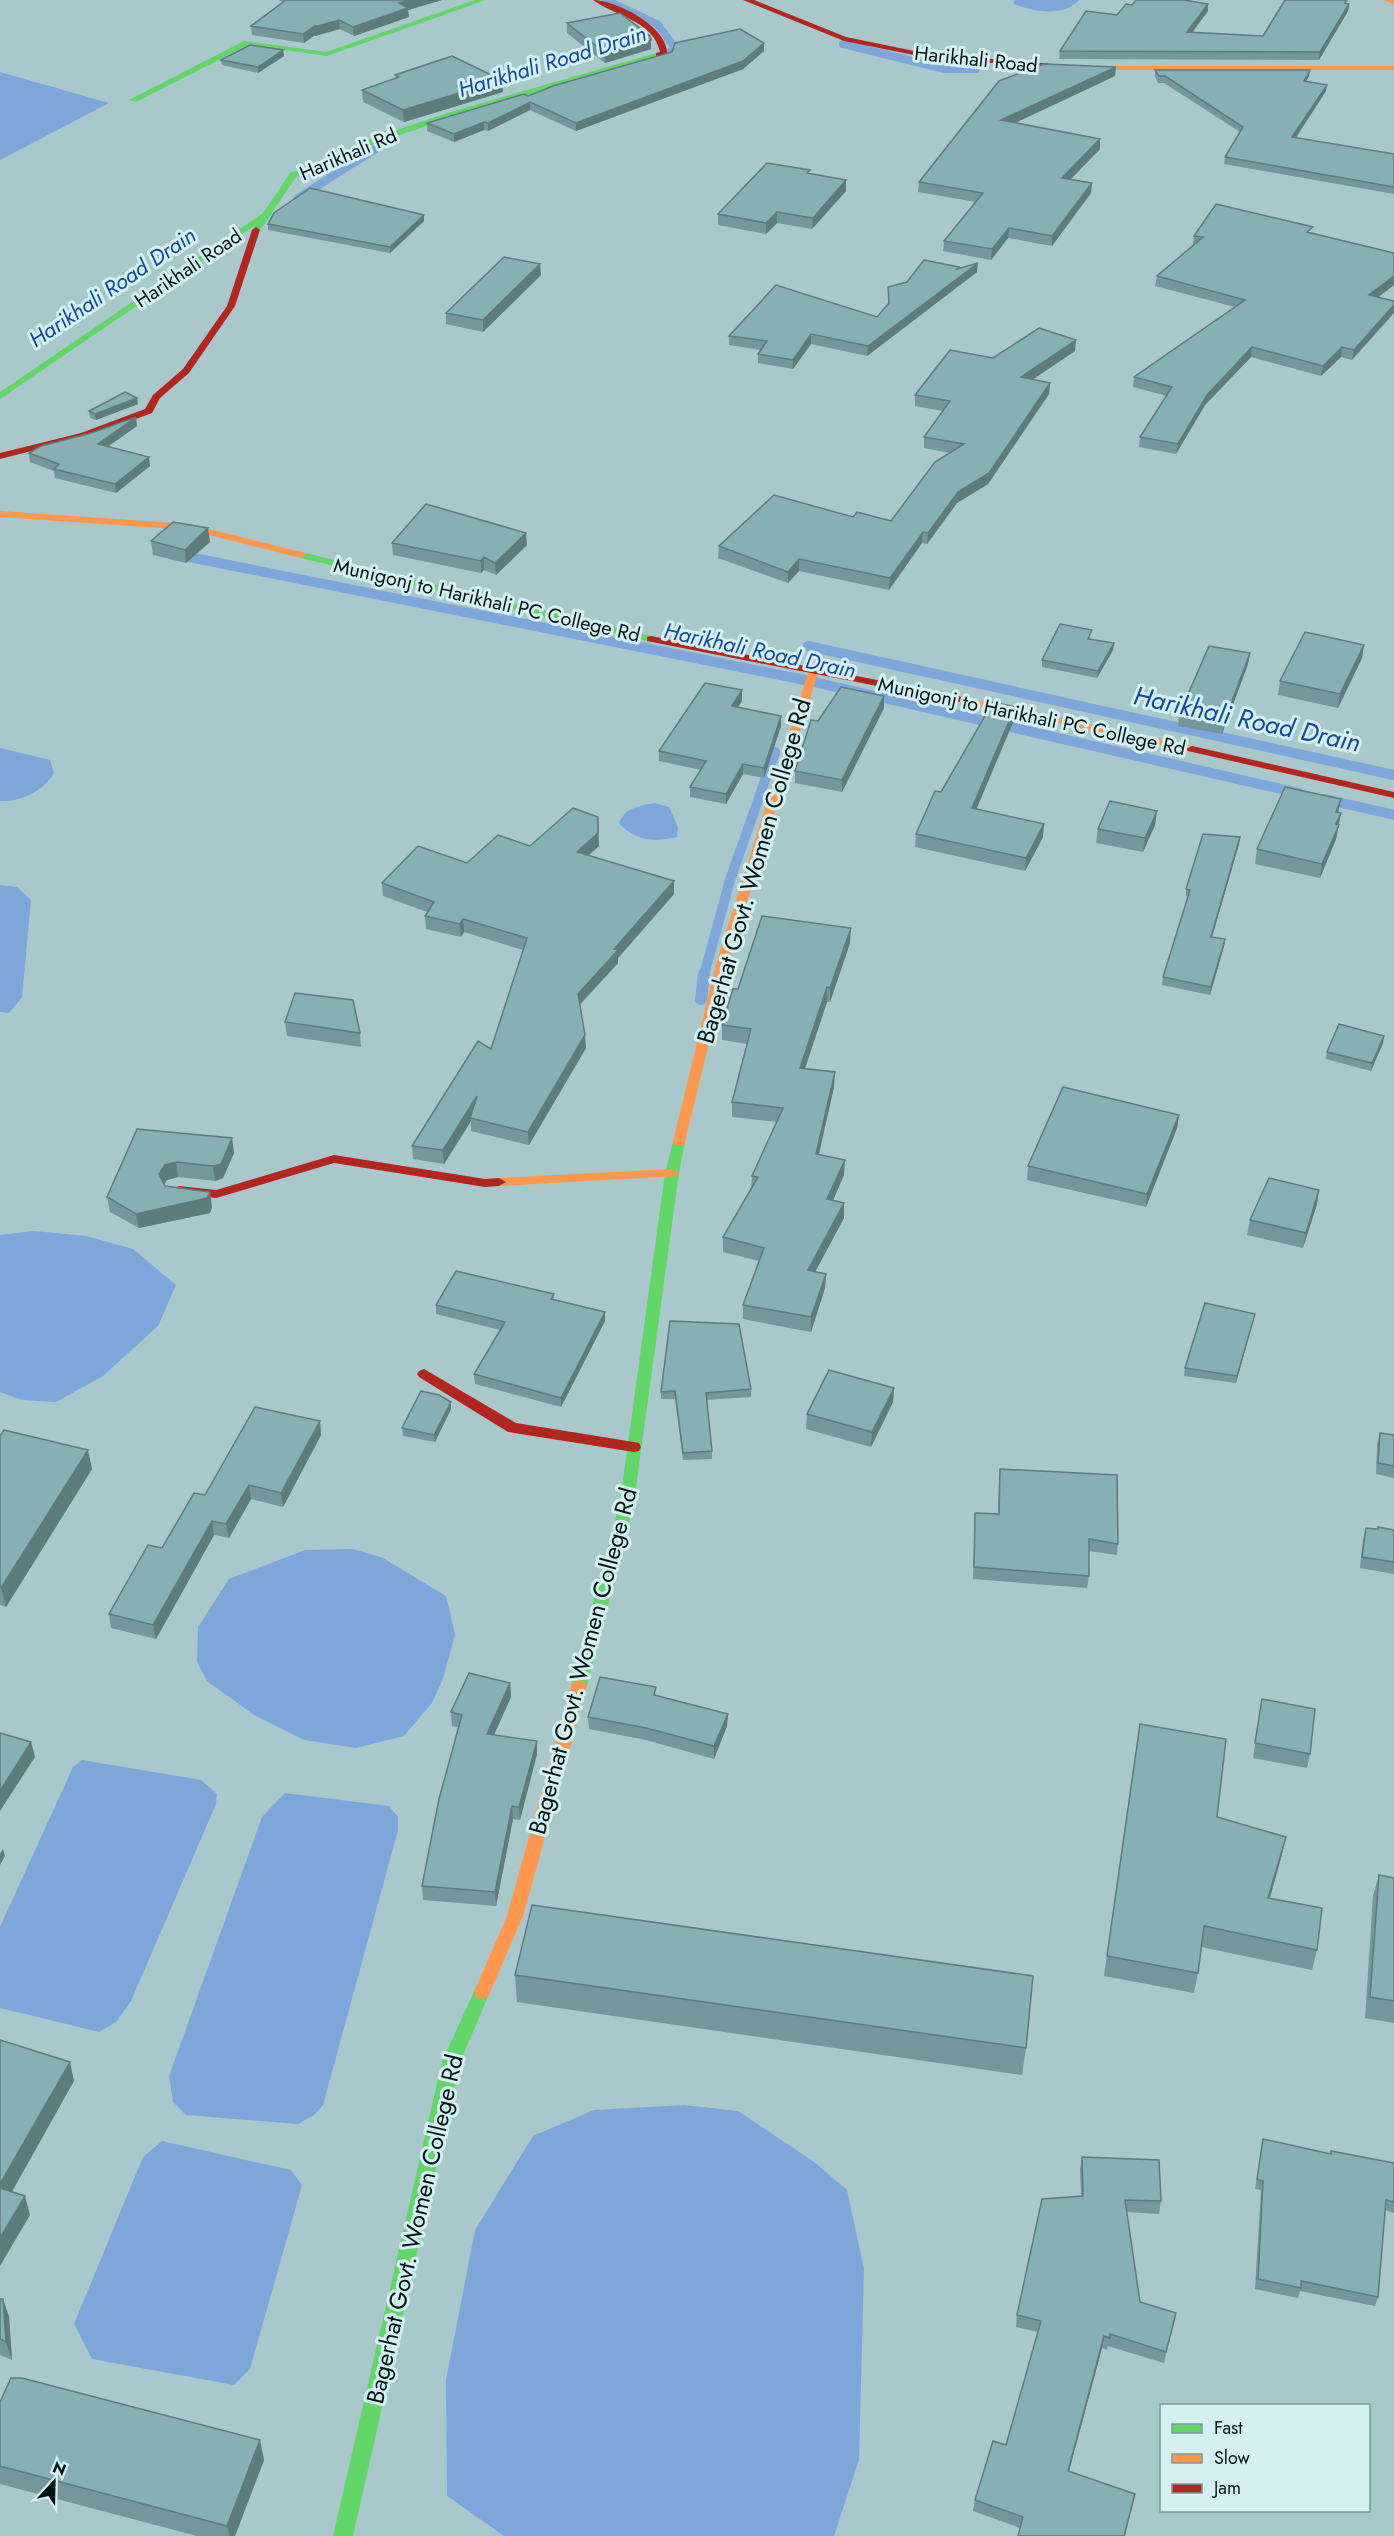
<svg xmlns="http://www.w3.org/2000/svg" width="1394" height="2536" viewBox="0 0 1394 2536" font-family="Jost,sans-serif">
<style>
.water{fill:#7fa6db}
.lines{fill:none;stroke-linecap:round;stroke-linejoin:round}
.stream-far2{stroke:#7fa6db;stroke-width:8}
.stream-far1{stroke:#7fa6db;stroke-width:10}
.stream{stroke:#7fa6db;stroke-width:12}
.fast{fill:#63d668;fill-rule:evenodd}
.slow{fill:#ff974d;fill-rule:evenodd}
.jam{fill:#b3261e;fill-rule:evenodd}
.wall{fill:#73979a}
.shaded-wall{fill:#5e7b7d}
.building{fill:#86b0b3;stroke:#5e7b7d;stroke-width:1.5}
.labels{text-anchor:middle;stroke-width:6;stroke-linejoin:round;paint-order:stroke}
.far-street-label{font-size:20px;fill:#001315;stroke:#d4f0f2}
.far-water-label{font-size:22px;font-style:italic;fill:#16489d;stroke:#d4f0f2}
.street-label{font-size:24px;fill:#001315;stroke:#d4f0f2}
.water-label{font-size:26px;font-style:italic;fill:#16489d;stroke:#d4f0f2}
</style>
<rect width="100%" height="100%" fill="#a9c8cb"/>
<!-- water -->
<path class="water" d="M1014,0H1079C1064,17 1033,12 1014,4Z
M0,72L109,103L0,160Z
M0,748L50,760L54,773C43,791 22,802 0,801Z
M655,803L669,807L678,827L677,837C653,842 636,842 619,823C626,807 639,806 655,803Z
M0,885L17,887L31,900L22,997L9,1013L0,1012Z
M34,1231L86,1236L133,1249L176,1285L158,1326L103,1376L56,1402L22,1400L0,1392V1235Z
M353,1549L383,1558L446,1596L455,1634L443,1679L432,1703L404,1736L356,1748L304,1740L254,1715L207,1681L197,1662L198,1627L229,1579L305,1550Z
M82,1760L201,1780L217,1794L216,1804L131,2001L116,2022L99,2032L0,2008V1927L73,1767Z
M285,1793L389,1806L398,1817V1830L323,2105L314,2115L298,2124L186,2115L173,2102L169,2076L262,1817Z
M684,2105L738,2111L813,2161L847,2190L864,2269L859,2460L834,2536H504L447,2496L446,2380L475,2230L533,2136L594,2110Z
M162,2141L291,2170L302,2185L250,2369L234,2385L92,2359L74,2324L143,2157Z"/>
<g class="lines">
<!-- stream-far2 -->
<path class="stream-far2" d="M606,0L657,24L676,49L664,55
M843,44L945,69H976
M298,198L393,138"/>
<!-- stream-far1 -->
<path class="stream-far1" d="M184,556L805,680L1299,793
M808,646L1394,775
M1325,799L1394,815
M704,975L730,880L775,752"/>
<!-- stream -->
<path class="stream" d="M701,999L704,974"/>
<!-- fast -->
<path class="fast" d="M475,0H486L327,56L248,45L136,102L129,100L244,41L326,52Z
M656,53L663,55L453,117L379,142L296,177L259,232H253L254,226L0,399V392L263,213L290,173L373,138L447,113Z
M301,552L651,636L656,639L651,642L297,557V553Z
M679,1138L685,1142L679,1173L634,1502L587,1686L584,1690L579,1692L574,1690L571,1686L620,1502L665,1173L673,1142Z
M482,1985L488,1987L490,1992L460,2062L353,2536H333L442,2062L476,1987Z"/>
<!-- slow -->
<path class="slow" d="M1383,0H1394V4Z
M1077,66H1394V70H1077Z
M0,511L189,524L305,553L306,555L301,558L189,530L0,517Z
M813,670L818,673L729,960L685,1142L684,1145H674L673,1142L717,960L808,673Z
M959,696L1192,746L1198,749L1192,752L955,701L954,699Z
M672,1169L679,1173L677,1176L499,1186L492,1182L499,1178Z
M579,1680L584,1682L587,1686L523,1916L488,1997L482,1999L476,1997L474,1992L507,1916L571,1686L574,1682Z"/>
<!-- jam -->
<path class="jam" d="M593,0C616,0 671,28 667,56L656,57V53L660,52C653,20 616,17 593,0Z
M743,0H754L846,37L929,54L1080,66L1084,68L1080,70L929,58L844,41Z
M256,227L260,230L235,306L189,373L160,398L152,413L87,437L0,459V453L81,433L145,409L153,395L183,369L227,306L252,230Z
M651,636L959,696L964,699L959,702L647,641V637Z
M1192,746L1394,792V798L1188,751L1186,749Z
M334,1155L485,1179L499,1178L506,1182L499,1186L485,1187L334,1163L216,1198L179,1194L172,1190L179,1186L216,1190Z
M424,1369L516,1423L634,1442L639,1443L641,1447L639,1451L634,1452L508,1432L419,1377L417,1374L419,1371Z"/>
</g>
<!-- wall -->
<path class="wall" d="M278,0H442L408,10L409,17L354,36L340,29L315,36V35L304,43L252,35L251,26L283,2Z
M1349,4L1348,11L1319,60L1059,59L1060,51L1132,5L1208,11L1192,33L1263,36Z
M567,23L651,49L605,63L567,33Z
M764,51L743,69L576,131L530,110L488,131L484,130L454,142L427,131V123L528,96Z
M284,56L258,73L222,65L221,60Z
M1155,70L1309,76L1306,81L1326,91L1296,138L1394,154V153V194L1224,164L1225,157L1240,132L1164,83H1158L1155,76Z
M395,75L503,92L404,122L363,102L362,90L396,78Z
M1115,76L1015,123L1100,149L1070,180L1091,193L1052,246L1008,238L991,260L943,251L944,241L976,202L918,192L919,182L999,81Z
M810,174L846,180V191L812,229L777,223L766,234L718,225V214Z
M424,215V221L390,253L268,230V224Z
M1312,234L1394,253V285L1378,297L1352,360L1341,357L1321,376L1251,357L1205,405L1176,454L1139,447L1140,437L1167,396L1133,387L1134,377L1235,307L1155,286L1157,276L1194,245H1193L1194,236Z
M959,267L958,268L977,272L867,356L811,344L793,369L758,363V354L761,350L729,345V336L877,317L888,304V287Z
M541,275L483,332L446,324V313Z
M1075,351L1033,379L1050,383L1049,394L988,484L957,503L927,544L922,543L889,590L799,571L788,583L718,558L719,546L853,517L891,521L950,453L924,448V437L943,411L915,406V395L993,358Z
M138,404L96,420L90,418L89,411Z
M137,426L108,446L150,466L116,493L55,478L54,471L30,462L29,453Z
M151,541L210,542L186,563L153,555Z
M392,543L527,545L496,575L484,570L481,573L393,555Z
M1091,637L1090,639L1114,643L1113,650L1097,678L1042,667V660Z
M1364,645L1362,658L1338,708L1278,695L1280,681Z
M1250,653L1248,664L1222,734L1178,726L1179,715Z
M742,701L738,707L781,726L764,778L743,774L726,804L690,797V787L701,770L659,761V751Z
M1015,707L1014,720L976,809L1043,837L1025,871L915,847L916,834L941,792Z
M884,708L842,792L795,783V771L818,721Z
M1157,811L1155,825L1143,852L1096,843L1098,829Z
M1339,812L1341,813L1336,839L1320,878L1255,864L1257,849Z
M1240,837L1239,844L1212,937L1224,946L1210,995L1162,985L1163,977L1188,897L1186,896V889Z
M530,846H599L589,855L674,894L618,958V963L580,1005L586,1048L529,1145L471,1131V1121L444,1164L413,1159L412,1146L491,1049L523,950L464,932L461,937L426,929L425,916L427,912L383,896L382,883L467,863Z
M850,943L830,1002H827L805,1069L834,1087L819,1155L844,1175L833,1200L844,1203V1218L815,1272L826,1274L825,1288L811,1332L743,1319V1305L759,1261L723,1252V1237L751,1188L752,1176L777,1122L732,1117V1102L747,1044L722,1040V1025Z
M285,1022L360,1033L361,1047L287,1036Z
M1383,1043L1371,1071L1326,1059L1327,1052Z
M1179,1115L1177,1128L1146,1207L1027,1180L1028,1166Z
M137,1129L232,1138L234,1153L223,1178L215,1181L178,1177L167,1180L164,1184L165,1186L212,1207L210,1213L139,1228L110,1212L107,1197Z
M1317,1204L1303,1248L1247,1235L1250,1220Z
M554,1294V1300L605,1321L561,1407L475,1384L474,1374L500,1330L436,1314V1305Z
M1255,1314L1236,1383L1184,1376L1185,1368Z
M894,1388L893,1402L871,1447L806,1429L807,1414Z
M751,1389V1397L706,1400L712,1451V1459L683,1460L675,1399H661V1392Z
M451,1409L435,1442L403,1436L402,1428Z
M320,1421L321,1435L283,1507L251,1499L229,1538L214,1535L156,1639L111,1628L109,1614L205,1495Z
M1380,1433L1394,1435V1478L1376,1474L1377,1445Z
M0,1436L92,1469L6,1607L0,1605Z
M1000,1469L1118,1544L1117,1555L1089,1551V1576L1087,1588L973,1579L975,1513L998,1514L999,1480Z
M1366,1528L1377,1529L1394,1530V1574L1360,1568L1363,1539Z
M510,1683L511,1697L494,1735L537,1754L520,1820L513,1819L496,1906L423,1900L422,1886L458,1727L452,1726L451,1712Z
M656,1695L728,1714L727,1726L714,1759L646,1740L589,1729L588,1717Z
M1262,1699L1310,1754L1307,1768L1253,1758Z
M1140,1724L1217,1817L1286,1837L1281,1858L1270,1898L1317,1950L1312,1970L1201,1947L1198,1973L1194,1993L1104,1976Z
M1379,1875L1394,1878V2023L1365,2018L1373,1896Z
M515,1975L1026,2048L1022,2075L517,2002Z
M1263,2139L1330,2154L1394,2163V2213L1385,2210L1378,2297L1375,2306L1300,2291L1298,2298L1255,2289L1261,2190L1255,2189Z
M1082,2157L1161,2201L1159,2214L1127,2212L1140,2302L1176,2313L1164,2363L1108,2346L1107,2350L1102,2348L1069,2471L1135,2494L1125,2536H1018L1020,2528L973,2511L975,2500L1006,2445L1038,2332L1016,2327L1017,2315L1081,2196L1080,2169Z
M0,2299H3L9,2317L12,2360L0,2355Z
M0,2402L264,2460L235,2536H197L0,2484Z"/>
<!-- shaded-wall -->
<path class="shaded-wall" d="M411,0H442L408,10L409,17L354,36L353,27L399,3Z
M1208,4V11L1186,40L1187,32Z
M1349,4L1348,11L1319,60L1320,52Z
M339,20L340,29L315,36V35L304,43L303,34L316,25Z
M651,40V49L605,63V53Z
M764,43V51L743,69L576,131V123Z
M283,50L284,56L258,73V67Z
M1116,67L1115,76L1000,130L1001,120Z
M1310,70L1309,76L1303,87L1304,81Z
M502,80L503,92L404,122L403,110Z
M1327,85L1326,91L1291,144L1292,137Z
M530,102V110L488,131V123Z
M484,122V130L454,142V134Z
M1100,139V149L1062,188V178Z
M846,180V191L812,229L813,218Z
M1092,183L1091,193L1052,246V236Z
M777,212V223L766,234V223Z
M424,215V221L390,253V247Z
M1009,228L1008,238L991,260L992,249Z
M978,263L977,272L867,356L868,346Z
M540,264L541,275L483,332V320Z
M1394,276V285L1368,305L1369,295Z
M1394,305V313L1352,360L1354,350Z
M811,334V344L793,369V360Z
M1076,340L1075,351L1020,388L1021,377Z
M1252,347L1251,357L1205,405L1176,454L1178,444L1207,395Z
M1342,347L1341,357L1321,376L1323,366Z
M1050,383L1049,394L988,484L957,503L927,544L928,533L958,492Z
M137,398L138,404L96,420L95,414Z
M136,417L137,426L99,453L98,444Z
M149,457L150,466L116,493L115,484Z
M208,528L210,542L186,563L185,550Z
M923,532L922,543L889,590L890,578Z
M526,533L527,545L496,575L495,563Z
M484,557V570L481,573V561Z
M799,559V571L788,583V572Z
M1114,643L1113,650L1097,678L1098,671Z
M1364,645L1362,658L1338,708L1340,694Z
M1250,653L1248,664L1222,734L1224,723Z
M742,690V701L732,716V706Z
M884,696V708L842,792V780Z
M1015,707L1014,720L971,822L972,808Z
M781,716V726L764,778V768Z
M743,764V774L726,804V794Z
M1341,799L1338,813L1336,812Z
M1157,811L1155,825L1143,852L1145,838Z
M1341,813L1336,839L1320,878L1322,864L1336,824Z
M598,817L599,846L578,864L577,852Z
M1044,824L1043,837L1025,871L1026,858Z
M1240,837L1239,844L1210,944L1211,937Z
M674,881V894L618,958V963L578,1006V994L614,949Z
M463,919L464,932L461,937L460,924Z
M851,928L850,943L830,1002V988Z
M1225,939L1224,946L1210,995L1211,987Z
M827,987V1002L800,1083V1068Z
M585,1035L586,1048L529,1145L528,1132Z
M1384,1036L1383,1043L1371,1071L1372,1063Z
M835,1072L834,1087L815,1169L816,1154Z
M477,1096L470,1118L471,1121L444,1164L443,1150Z
M1179,1115L1177,1128L1146,1207L1147,1194Z
M232,1138L234,1153L223,1178L215,1181L213,1166Z
M845,1160L844,1175L827,1214V1199Z
M176,1162L178,1177L167,1180L161,1189L159,1174L165,1165Z
M1319,1190L1317,1204L1303,1248L1306,1233Z
M210,1192L212,1207L210,1213L139,1228L136,1214Z
M844,1203V1218L808,1285V1270Z
M826,1274L825,1288L811,1332V1317Z
M605,1312V1321L561,1407V1398Z
M1255,1314L1253,1321L1236,1383L1237,1376Z
M894,1388L893,1402L871,1447L872,1432Z
M451,1402V1409L435,1442L434,1435Z
M320,1421L321,1435L283,1507L281,1493Z
M88,1450L92,1469L6,1607L1,1588Z
M249,1485L251,1499L229,1538L226,1524Z
M212,1521L214,1535L156,1639L153,1625Z
M510,1683L511,1697L488,1748L487,1734Z
M728,1714L727,1726L714,1759V1746Z
M537,1741V1754L520,1820L519,1807Z
M31,1742L35,1757L0,1811V1791Z
M512,1806L513,1819L496,1906L495,1892Z
M1286,1837L1281,1858L1264,1918L1268,1898Z
M3,1849L5,1856L0,1865V1854Z
M70,2062L74,2081L4,2206L0,2193V2184Z
M25,2196L30,2215L0,2266V2238Z
M3,2299L9,2317L12,2360L6,2342Z
M1104,2336L1102,2348L1066,2482L1068,2471Z
M260,2440L264,2460L235,2536H230L227,2526Z"/>
<!-- building -->
<path class="building" d="M286,0H411L399,3L408,8L353,27L339,20L314,27L316,25L303,34L251,26Z
M1136,0H1184L1208,4L1187,32L1263,36L1285,0H1347L1345,3L1349,4L1320,52L1060,51L1086,11L1117,15L1126,4L1132,5Z
M620,13L650,36L651,40L605,53L567,23Z
M740,29L764,43L743,61L576,123L530,102L488,123L484,122L454,134L427,123L524,94L528,96L553,86L672,52L675,43Z
M250,45L283,50L258,67L221,60Z
M452,56L502,80L403,110L362,90L399,77L395,75Z
M1044,64L1116,67L1001,120L1100,139L1062,178L1092,183L1052,236L1009,228L992,249L944,241L983,193L919,182L999,81Z
M1155,70H1310L1304,81L1327,85L1292,137L1394,154V153V187L1225,157L1243,127L1165,76H1159Z
M767,163L810,170L807,173L846,180L813,218L777,212L766,223L718,214Z
M310,188L424,215L390,247L268,224L274,213Z
M1216,204L1313,227L1307,232L1394,253V276L1369,295L1394,301V305L1354,350L1342,347L1323,366L1252,347L1207,395L1178,444L1140,437L1172,387L1134,377L1245,300L1157,276L1203,237L1194,236Z
M504,257L540,264L483,320L446,313Z
M924,260L959,267L957,269L978,263L868,346L811,334L793,360L758,354L767,341L729,336L776,285L877,317L889,303L888,287L907,282Z
M1039,328L1076,340L1021,377L1050,383L989,473L958,492L928,533L923,532L890,578L799,559L788,572L719,546L774,495L853,517L857,512L891,521L935,462L964,444L924,437L950,401L915,395L950,350L993,358Z
M125,392L137,398L95,414L89,411Z
M136,417L98,444L149,457L115,484L54,469L59,464L29,453L41,446L91,433Z
M426,504L526,533L495,563L484,557L481,561L392,543Z
M173,522L208,528L185,550L151,541Z
M1060,624L1092,630L1088,639L1114,643L1098,671L1042,660Z
M1305,632L1364,645L1340,694L1280,681Z
M1209,646L1250,653L1224,723L1179,715Z
M705,683L742,690L732,706L781,716L764,768L743,764L726,794L690,787L706,761L659,751Z
M841,687L884,696L842,780L795,771L811,720L818,721Z
M993,702L1015,707L972,808L1044,824L1026,858L916,834L935,791L941,792Z
M1285,787L1341,799L1336,812L1341,813L1336,824L1339,825L1322,864L1257,849Z
M1110,801L1157,811L1145,838L1098,829Z
M573,808L598,817V833L577,852L674,881L614,949L618,950L578,994L585,1035L528,1132L470,1118L477,1096L443,1150L412,1146L478,1041L491,1049L527,938L463,919L460,924L425,916L434,902L382,883L418,846L467,863L498,835L530,846Z
M1203,834L1240,837L1211,937L1225,939L1211,987L1163,977L1190,890L1186,889Z
M762,916L851,928L830,988L827,987L800,1068L835,1072L816,1154L845,1160L827,1199L844,1203L808,1270L826,1274L811,1317L743,1305L764,1248L723,1237L758,1177L752,1176L783,1108L732,1102L751,1029L722,1025L733,989H738Z
M295,993L353,1000L360,1033L285,1022Z
M1339,1024L1384,1036L1372,1063L1327,1052Z
M1063,1087L1179,1115L1147,1194L1028,1166Z
M137,1129L232,1138L221,1164L213,1166L176,1162L165,1165L159,1174L165,1186L210,1192L207,1198L136,1214L107,1197Z
M1269,1178L1319,1190L1306,1233L1250,1220Z
M456,1271L554,1294L551,1299L605,1312L561,1398L474,1374L505,1322L436,1305Z
M1205,1303L1255,1314L1237,1376L1185,1368Z
M670,1321L739,1324L751,1389L706,1393L712,1451L683,1453L675,1391L661,1392Z
M829,1370L894,1388L872,1432L807,1414Z
M421,1391L439,1395L451,1402L434,1435L402,1428Z
M255,1407L320,1421L281,1493L249,1485L226,1524L212,1521L153,1625L109,1614L148,1545L162,1548L194,1493L205,1495Z
M4,1430L88,1450L1,1588L0,1587V1436Z
M1380,1433L1394,1435V1466L1378,1463Z
M1000,1469L1117,1475L1118,1544L1089,1539V1576L974,1567L975,1513L999,1514Z
M1378,1527L1394,1530V1562L1362,1557L1366,1528L1378,1529Z
M469,1673L510,1683L487,1734L537,1741L519,1807L512,1806L495,1892L422,1886L439,1799L462,1715L451,1712Z
M600,1677L656,1687L654,1695L728,1714L714,1746L646,1728L588,1717Z
M1262,1699L1315,1709L1310,1754L1255,1743Z
M1140,1724L1226,1739L1217,1817L1286,1837L1268,1898L1322,1908L1317,1950L1204,1926L1198,1973L1107,1956Z
M0,1733L31,1742L0,1791Z
M1379,1875L1394,1878V2001L1370,1997Z
M532,1905L1033,1976L1026,2048L515,1975Z
M0,2040L70,2062L0,2184Z
M1263,2139L1331,2154V2151L1394,2163V2202L1386,2200L1378,2297L1301,2281V2288L1258,2279L1263,2181L1257,2179Z
M1082,2157L1159,2160L1161,2201L1125,2200L1140,2302L1176,2313L1166,2352L1110,2334V2338L1104,2336L1068,2471L1135,2494L1124,2536H1018L1023,2517L975,2500L993,2441L1006,2445L1041,2321L1017,2315L1042,2199L1083,2196Z
M0,2188L25,2196L0,2238Z
M0,2299H3L6,2342L0,2339Z
M11,2378H22L260,2440L227,2526L0,2466V2402Z"/>
<g class="labels">
<!-- far-street labels -->
<g class="far-street-label">
<text transform="translate(976 59) rotate(6)" y="7">Harikhali Road</text>
<text transform="translate(348 154) rotate(-23)" y="7">Harikhali Rd</text>
<text transform="translate(188 268) rotate(-34)" y="7">Harikhali Road</text>
<text transform="translate(487 600) rotate(13)" y="7">Munigonj to Harikhali PC College Rd</text>
<text transform="translate(1032 716) rotate(12)" y="7">Munigonj to Harikhali PC College Rd</text>
</g>
<!-- far-water labels -->
<g class="far-water-label">
<text transform="translate(552 61) rotate(-17)" y="8">Harikhali Road Drain</text>
<text transform="translate(112 287) rotate(-34)" y="8">Harikhali Road Drain</text>
<text transform="translate(760 650) rotate(12)" y="8">Harikhali Road Drain</text>
</g>
<!-- street labels -->
<g class="street-label">
<text transform="translate(754 871) rotate(-74)" y="8">Bagerhat Govt. Women College Rd</text>
<text transform="translate(583 1661) rotate(-75)" y="8">Bagerhat Govt. Women College Rd</text>
<text transform="translate(415 2229) rotate(-77)" y="8">Bagerhat Govt. Women College Rd</text>
</g>
<!-- water labels -->
<g class="water-label">
<text transform="translate(1247 719) rotate(12)" y="9">Harikhali Road Drain</text>
</g>
</g>
<!-- legend -->
<rect x="1160" y="2404" width="210" height="108" fill="#d4f0f2" stroke="#7f989a" stroke-width="1.5"/>
<rect x="1172" y="2424" width="30" height="9" fill="#63d668" stroke="#7f989a" stroke-width="1.5"/>
<text x="1214" y="2434" font-size="18" fill="#001315">Fast</text>
<rect x="1172" y="2454" width="30" height="9" fill="#ff974d" stroke="#7f989a" stroke-width="1.5"/>
<text x="1214" y="2464" font-size="18" fill="#001315">Slow</text>
<rect x="1172" y="2484" width="30" height="9" fill="#b3261e" stroke="#7f989a" stroke-width="1.5"/>
<text x="1214" y="2494" font-size="18" fill="#001315">Jam</text>
<!-- north arrow -->
<g transform="translate(54 2482) rotate(22)" stroke="#d4f0f2" stroke-width="4.5" paint-order="stroke">
<path d="M0-4.5L10 22L0 15L-10 22Z" fill="#001315"/>
<text y="-9" font-size="16" font-weight="bold" text-anchor="middle" fill="#001315">N</text>
</g>
</svg>
